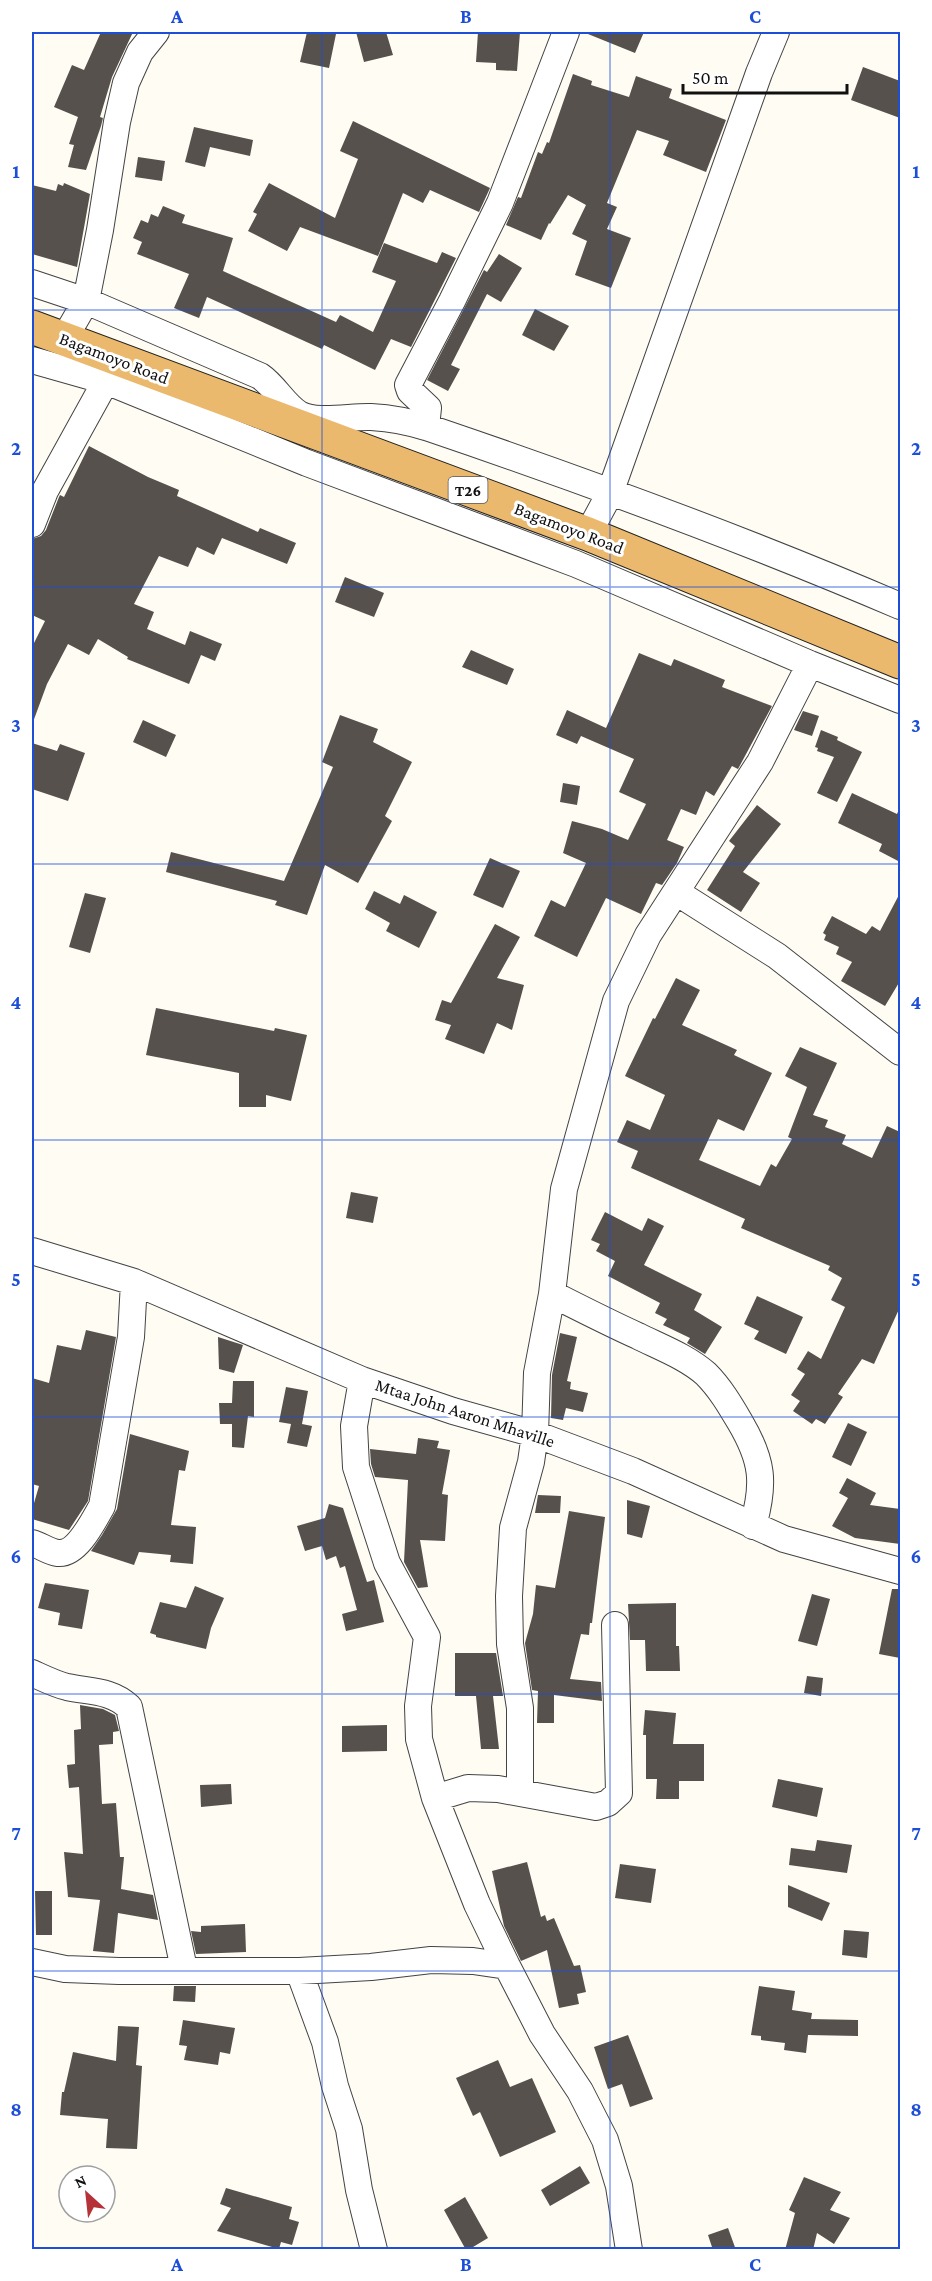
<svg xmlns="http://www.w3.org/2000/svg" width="932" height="2281" viewBox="0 0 932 2281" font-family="'Crimson Pro',serif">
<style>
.building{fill:#57514d}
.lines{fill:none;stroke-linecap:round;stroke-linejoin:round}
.minor-casing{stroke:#434343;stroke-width:28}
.trunk-casing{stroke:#212121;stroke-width:35}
.minor{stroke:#fff;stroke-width:26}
.trunk{stroke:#ebb96d;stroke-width:33}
.grid{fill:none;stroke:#1d4ed8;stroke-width:1.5;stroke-opacity:0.55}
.labels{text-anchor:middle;stroke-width:6;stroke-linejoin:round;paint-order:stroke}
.shield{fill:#fff;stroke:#585858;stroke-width:1.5}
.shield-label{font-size:16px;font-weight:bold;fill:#101010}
.street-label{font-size:18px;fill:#101010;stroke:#fff}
.neatline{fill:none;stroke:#1d4ed8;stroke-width:2}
.grid-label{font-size:20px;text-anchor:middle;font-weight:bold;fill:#1d4ed8}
</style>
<rect width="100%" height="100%" fill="#fefcf3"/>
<!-- building -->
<path class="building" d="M101,32H133L112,77L100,117L103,118L101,126L86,170L68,167L74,145L69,144L78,117L54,107L72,65L84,70Z
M307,32H324L336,34L329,68L300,62Z
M356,32H386L393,55L364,62Z
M478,32H520L517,71L496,70V63L476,62Z
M583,32H644L635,53Z
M863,67L900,81V118L851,100Z
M573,74L592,81L591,85L629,97L636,76L672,89L669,98L726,120L706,172L663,155L669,141L637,130L607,203L617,207L607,229L631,238L611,288L575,275L587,241L572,234L586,205L568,195L550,224L549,223L541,240L506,225L518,197L521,198L538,152L542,154L547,142L549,143Z
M353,121L490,188L479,212L430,190L423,203L403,193L378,256L300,227L287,251L248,231L257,214L253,212L269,183L335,218L358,159L340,151Z
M194,127L253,140L250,156L210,147L205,167L185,162Z
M138,157L165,161L162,181L135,177Z
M64,183L90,194L77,267L32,254V185L56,191L58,184L63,186Z
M163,206L185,215L182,223L233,238L223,271L336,322L340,315L373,332L396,281L372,272L384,243L437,263L442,252L456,258L411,347L391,339L375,370L324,345L322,349L207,297L199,318L174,308L189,274L137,254L142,242L133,238L141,220L148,223L151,214L158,217Z
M499,254L522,268L501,302L487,294L451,365L460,369L448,391L427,380L484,270L487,272Z
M535,309L569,326L554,351L522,335Z
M89,446L148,477L179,490L177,496L258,532L260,528L296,543L287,564L222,538L214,555L197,547L188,567L159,556L134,604L154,612L147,629L185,645L190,631L222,644L215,661L201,655L189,684L127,659L128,657L98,639L89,655L68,644L47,684L33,722H32V647L45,621L32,615V539L41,536L46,530L59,497L60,495L64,497Z
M345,577L384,593L374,617L335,602Z
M471,650L514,669L507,685L462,667Z
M639,653L671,666L674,659L725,680L722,687L772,706L738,769L732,766L714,796L706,791L696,815L681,809L667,840L684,847L677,863L662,885L656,883L641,914L606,898L577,957L534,936L551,900L565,907L586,863L563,853L572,821L602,829L628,840L646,804L619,792L634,759L581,736L577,744L556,735L567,710L606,728Z
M803,711L819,716L812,736L794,730Z
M340,715L378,729L373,742L412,762L385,816L392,821L358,883L325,865L307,915L275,905L277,901L166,872L171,852L284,881L333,767L322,762Z
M143,720L176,735L166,757L133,742Z
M821,730L838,737L837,740L862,752L837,802L817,793L834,757L817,751L818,748L815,747Z
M32,743L57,751L60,744L85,753L68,801L32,789Z
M563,783L580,786L577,805L560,802Z
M852,793L897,814L900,807V862L879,851L882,844L838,823Z
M757,805L781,824L743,872L760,883L741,912L707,890L735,846L729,841Z
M490,858L520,871L503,908L473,895Z
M374,891L400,904L404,895L437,912L419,948L386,931L390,923L365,909Z
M85,893L106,898L90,953L69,947Z
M900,893V981L885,1006L841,981L852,962L836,954L839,947L824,940L826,935L823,933L832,916L866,934L872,926L880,931Z
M495,924L520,937L497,978L524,985L512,1030L497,1023L484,1054L445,1039L451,1025L435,1020L442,1000L451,1003Z
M676,978L700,990L682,1025L737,1050L734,1055L772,1073L744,1131L718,1119L699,1160L760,1186L771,1164L776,1167L792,1139L788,1137L807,1087L785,1076L800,1047L837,1063L813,1115L828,1120L825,1127L846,1135L842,1144L872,1158L887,1126L900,1132V1307L874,1364L862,1359L838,1394L843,1397L825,1424L816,1419L812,1424L793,1411L800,1401L791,1395L805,1374L797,1369L808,1351L821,1359L845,1307L831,1300L842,1278L828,1270L830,1266L741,1228L745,1219L631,1168L638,1151L617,1142L627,1120L650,1130L665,1095L625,1076L653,1018L655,1019Z
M156,1008L274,1031L275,1028L307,1035L291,1101L266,1095V1107H239V1073L146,1055Z
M351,1192L378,1197L373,1223L346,1218Z
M605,1212L642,1231L648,1218L664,1226L644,1265L702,1294L694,1310L722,1327L705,1354L687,1343L690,1338L663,1325L667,1319L655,1313L660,1303L608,1276L615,1261L596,1251L600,1244L591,1240Z
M757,1296L803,1317L786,1354L754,1339L759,1331L744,1324Z
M86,1330L116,1337L88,1501L69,1530L32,1519V1510L39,1486L32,1484V1378L49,1383L57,1345L81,1350Z
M560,1333L577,1337L567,1381L571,1382L570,1389L588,1393L583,1412L566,1408L563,1420L551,1418L552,1375Z
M218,1337L243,1345L234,1373L219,1369Z
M233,1381H254V1417L248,1416L244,1448L232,1447V1424H220L219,1403H232Z
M286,1387L308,1391L302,1424L312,1426L307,1447L287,1443L291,1424L279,1422Z
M848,1423L867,1432L851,1466L832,1457Z
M130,1434L189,1451L185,1471L179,1470L171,1525L196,1527L193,1564L170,1562L171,1555L139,1552L134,1565L91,1551L102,1535L117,1509Z
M418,1438L439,1441L437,1448L450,1450L442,1494L448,1495L445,1541L420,1540L428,1587L418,1588L404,1562L408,1480L375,1477L371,1464L370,1449L416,1454Z
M847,1478L876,1493L870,1505L900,1509V1544L855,1538L832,1526L848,1498L839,1493Z
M538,1495L561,1496L560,1513H535Z
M627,1500L650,1506L642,1538L627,1534Z
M329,1504L343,1508L367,1582L374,1580L384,1622L346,1631L342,1614L357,1610L345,1566L340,1568L336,1556L326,1560L322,1546L305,1551L297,1526L325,1518Z
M569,1511L605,1517L592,1623H590L589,1635L581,1634L570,1679L601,1682L602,1701L554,1695V1723H537L538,1691L532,1690L525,1643L533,1614L536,1585L555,1588Z
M45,1583L89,1590L82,1629L58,1625L60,1613L38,1608Z
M195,1586L224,1598L211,1628L206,1649L156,1637V1635L150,1633L160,1602L186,1608Z
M892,1589H900V1658L879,1654Z
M812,1594L830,1599L817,1646L798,1641Z
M676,1603V1646H679L680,1671H646L645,1640H630L628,1604Z
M455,1653H496L503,1696H493L499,1749H481L476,1696H455Z
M807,1676L823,1678L821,1696L804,1693Z
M80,1705L103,1709L115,1715L119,1731L113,1732V1744L99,1745L102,1804L116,1803L120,1857H124L121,1889L153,1895L158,1920L118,1913L114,1953L93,1951L100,1900L68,1897L64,1852L83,1854L79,1787L69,1788L67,1765L75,1764L74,1730L81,1729Z
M645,1710L676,1713L673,1744H704V1781H679V1799H656L657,1779H646V1735H643Z
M387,1725V1751L342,1752V1726Z
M778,1779L823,1788L817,1817L772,1807Z
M231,1784L232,1804L201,1807L200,1785Z
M817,1840L852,1845L847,1873L789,1865L791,1848L815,1851Z
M527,1862L541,1917L545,1915L547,1921L554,1918L574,1966L580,1965L586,1992L577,1994L579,2004L559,2008L547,1950L521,1961L504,1926L492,1871Z
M620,1864L656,1869L651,1903L615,1898Z
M788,1885L830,1903L822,1921L788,1907Z
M35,1891H52V1935H36Z
M245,1924L246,1952L196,1954L191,1931L201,1932V1926Z
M844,1930L869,1932L867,1958L842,1955Z
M174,1986H196L195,2002L173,2001Z
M759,1986L795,1991L792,2010L812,2013L811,2019L858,2020V2036L808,2035L806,2053L784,2050L785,2043L761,2040V2036L751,2035Z
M183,2020L235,2028L230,2054L220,2052L218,2065L184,2060L187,2046L179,2045Z
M118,2026L139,2027L136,2065L142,2066L137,2149L106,2148L108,2119L60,2115L62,2092H64L73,2052L116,2061Z
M628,2035L653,2099L630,2107L622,2084L608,2089L594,2047Z
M498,2060L510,2087L532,2078L556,2132L500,2157L480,2112L473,2116L456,2078Z
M580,2166L590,2183L550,2206L541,2190Z
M804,2177L841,2192L830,2210L850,2218L834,2244L817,2233L813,2250H785L795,2213L789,2210Z
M226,2188L292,2207L289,2219L299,2222L292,2245L281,2242L279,2249L217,2231L231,2208L220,2204Z
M465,2197L488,2238L468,2250H466L444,2210Z
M728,2228L736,2250H713L708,2235Z"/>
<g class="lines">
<!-- minor casing -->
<g class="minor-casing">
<path id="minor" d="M32,283L86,301L260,376C275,386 284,405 299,414C317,424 351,416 371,417C390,418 411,422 429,428C588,482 746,540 900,606
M64,339L86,301L100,230L117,122L126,83L140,52L156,32
M32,360L106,381L307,463L576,564L810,664L900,700
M426,427L428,408L410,391L408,385L452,301L500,203L566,32
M32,524L45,491L113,368
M588,534L610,493L759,73L776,32
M676,892L777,956L900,1052
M32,1251L134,1282L362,1380L453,1411L535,1434L633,1471L784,1539L900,1571
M552,1294C580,1308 609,1323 638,1336C660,1347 687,1357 706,1374C720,1388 730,1405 740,1422C763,1461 765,1483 753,1526
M362,1380L354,1426L356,1467L387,1563L427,1637L418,1706L419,1739L435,1798L477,1904L507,1966L542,2034L580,2091L605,2140L619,2186L629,2250
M32,1543C40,1545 49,1552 58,1553C77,1555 94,1520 102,1506L131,1337L134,1282
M32,1673C43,1678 55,1684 67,1687C90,1692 111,1690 129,1707L184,1969
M520,1792V1708L510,1644L509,1596L513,1528L531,1462L535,1434L537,1373L552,1294L564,1189L616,1001L648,935L760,762L810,664
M435,1798L468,1788L498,1789L596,1807L608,1803L619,1793L615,1625
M32,1962L65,1969L119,1971H299L371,1967L431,1960L473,1961L507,1966
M299,1971L325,2042L335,2086L349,2129L359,2190L374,2250"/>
</g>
<!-- trunk casing -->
<g class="trunk-casing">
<path id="trunk" d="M32,327L588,534L900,662"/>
</g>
<!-- minor -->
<use href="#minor" class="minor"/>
<!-- trunk -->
<use href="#trunk" class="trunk"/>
</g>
<!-- grid -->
<path class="grid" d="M322,32V2250M610,32V2250M32,310H900M32,587H900M32,864H900M32,1140H900M32,1417H900M32,1694H900M32,1971H900"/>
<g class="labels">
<!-- shield labels -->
<rect class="shield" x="448.5" y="477" width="39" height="26" rx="4.5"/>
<g class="shield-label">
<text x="468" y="496">T26</text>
</g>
<!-- street labels -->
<g class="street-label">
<text transform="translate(114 358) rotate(21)" y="6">Bagamoyo Road</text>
<text transform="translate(569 528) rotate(21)" y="6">Bagamoyo Road</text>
<text transform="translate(465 1413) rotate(18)" y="6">Mtaa John Aaron Mhaville</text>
</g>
</g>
<!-- border -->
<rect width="932" height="2281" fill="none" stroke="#ffffff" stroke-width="66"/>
<!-- north arrow -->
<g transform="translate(87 2194) rotate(333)"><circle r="28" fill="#ffffff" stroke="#9f9f9f" stroke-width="1.5"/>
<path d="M0-4.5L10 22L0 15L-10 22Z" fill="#b53238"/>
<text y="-9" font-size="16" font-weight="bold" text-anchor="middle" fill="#101010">N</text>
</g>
<!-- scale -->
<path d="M683 84v9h164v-9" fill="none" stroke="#101010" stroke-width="3"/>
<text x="692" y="84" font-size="18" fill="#101010" stroke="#ffffff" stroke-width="4.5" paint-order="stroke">50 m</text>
<rect x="33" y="33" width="866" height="2215" class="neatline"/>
<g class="grid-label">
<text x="177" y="23">A</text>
<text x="466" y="23">B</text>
<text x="755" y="23">C</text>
<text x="16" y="178">1</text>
<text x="916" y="178">1</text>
<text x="16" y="455">2</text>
<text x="916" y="455">2</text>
<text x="16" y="732">3</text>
<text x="916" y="732">3</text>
<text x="16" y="1009">4</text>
<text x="916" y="1009">4</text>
<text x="16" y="1286">5</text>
<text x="916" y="1286">5</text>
<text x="16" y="1563">6</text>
<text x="916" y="1563">6</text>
<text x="16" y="1840">7</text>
<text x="916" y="1840">7</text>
<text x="16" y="2116">8</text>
<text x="916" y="2116">8</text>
<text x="177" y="2271">A</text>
<text x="466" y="2271">B</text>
<text x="755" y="2271">C</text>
</g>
</svg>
